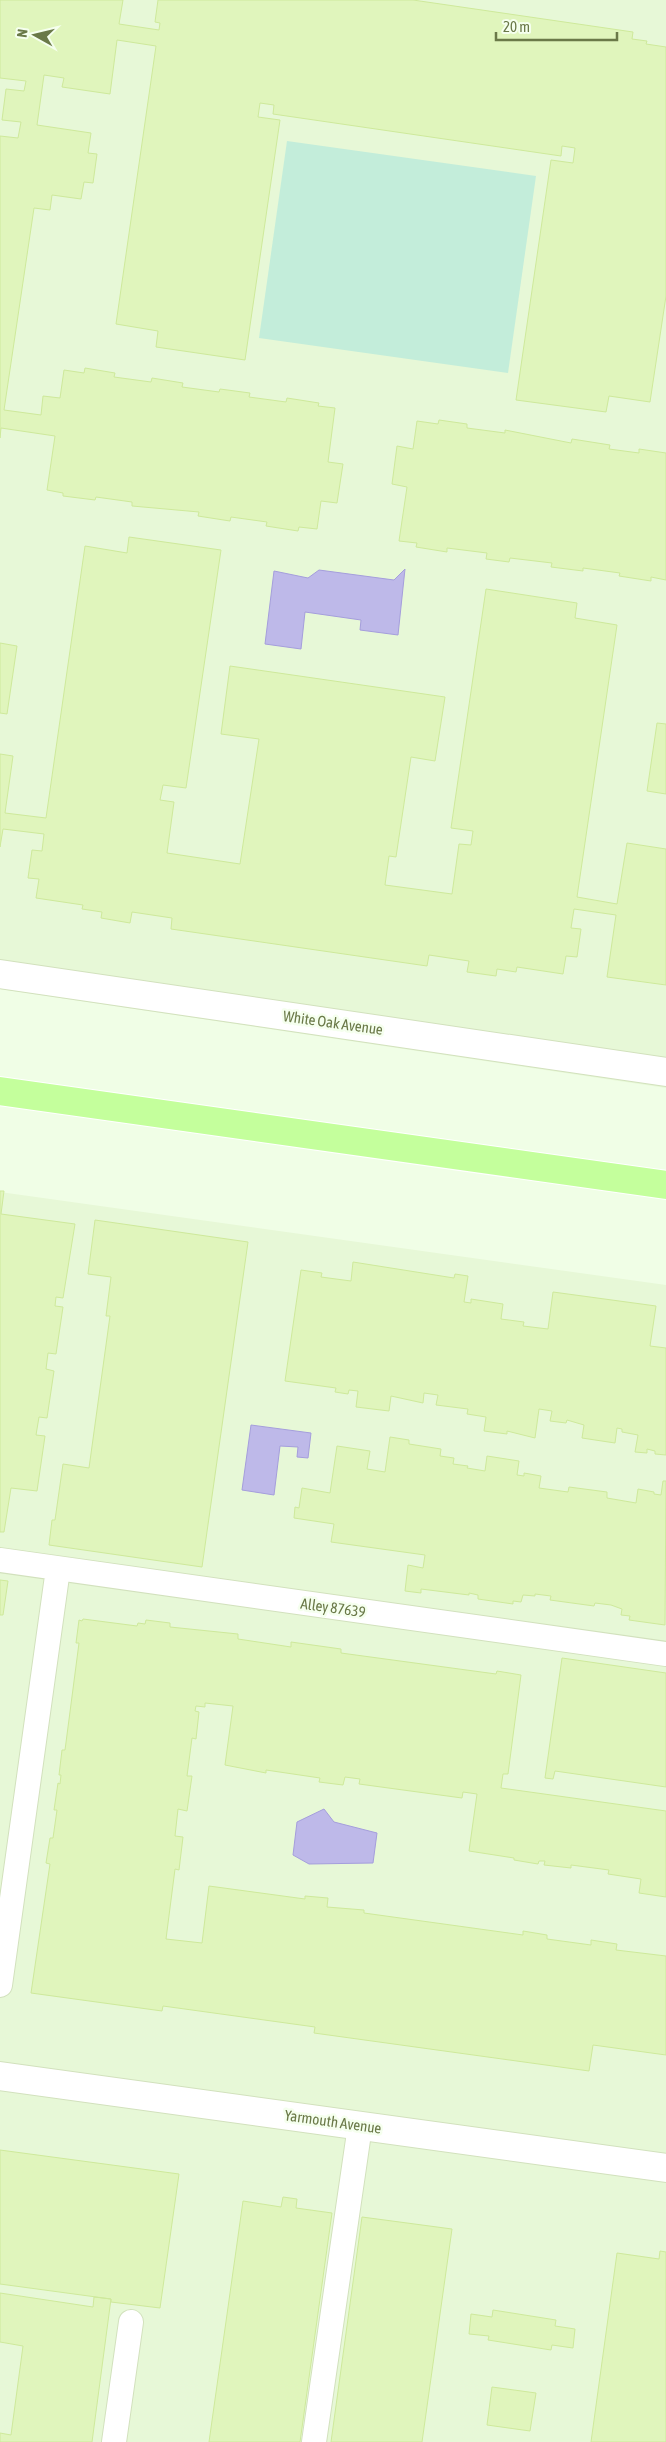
<svg xmlns="http://www.w3.org/2000/svg" width="666" height="2442" viewBox="0 0 666 2442" font-family="'Asap Condensed',sans-serif">
<style>
.residential{fill:#e7f8d7}
.green{fill:#c3edda}
.water{fill:#beb9e9;stroke:#a59edc}
.building{fill:#e0f5bc;stroke:#cee99b}
.lines{fill:none;stroke-linecap:round;stroke-linejoin:round}
.lane-casing{stroke:#d2e1bd;stroke-width:26}
.street-casing{stroke:#d2e1bd;stroke-width:30}
.primary-casing{stroke:#fff;stroke-width:30}
.lane{stroke:#fff;stroke-width:24}
.street{stroke:#fff;stroke-width:28}
.primary{stroke:#c4ff9c;stroke-width:28}
.labels{text-anchor:middle;stroke-width:5;stroke-linejoin:round;paint-order:stroke}
.street-label{font-size:15px;fill:#6a7948;stroke:#f5ffee}
</style>
<rect width="100%" height="100%" fill="#f0fee6"/>
<!-- residential -->
<path class="residential" d="M0,0H666V1088L0,989Z
M0,1192L666,1285V2442H0Z"/>
<!-- green -->
<path class="green" d="M287,141L536,176L508,373L259,338Z"/>
<!-- water -->
<path class="water" d="M405,569L398,635L360,630L361,620L305,612L301,649L265,644L274,571L308,578L319,570L394,580Z
M251,1425L311,1433L308,1458L297,1457L298,1447L280,1446L274,1495L242,1490Z
M324,1809L334,1822L377,1833L373,1863L309,1864L293,1855L297,1822Z"/>
<!-- building -->
<path class="building" d="M0,0H123L119,24L159,30L160,23L155,22L158,0H413L633,32L632,39L647,41L646,44L666,47V296L650,402L609,396L606,412L516,400L551,160L573,163L575,148L562,146L561,156L273,114L274,105L260,103L258,117L280,120L245,360L156,347L158,331L116,324L156,46L117,40L110,94L62,87L64,78L44,75L37,125L91,133L88,153L97,154L93,183L84,182L81,199L52,195L50,210L34,208L4,410L41,415L43,396L60,398L64,370L84,373L85,368L115,373L114,377L151,382L152,378L183,383L182,387L219,392L220,389L250,393L249,397L286,402L287,398L319,403L318,406L335,408L328,462L343,464L337,503L321,501L317,529L299,527L298,531L266,526L267,522L231,517L230,521L198,516L199,512L132,506V502L96,497L95,500L63,496V493L47,490L55,436L1,428L0,438V136L18,138L21,122L2,120L6,89L24,91L26,81L0,78Z
M439,420L467,424V428L505,433V430L571,443L572,439L610,445L609,449L639,453V449L666,453V580L651,577V581L619,576L620,573L583,568V571L551,567L552,563L510,558L509,562L486,559L487,553L447,548V552L416,547L417,543L399,541L407,487L392,484L397,446L413,449L417,421L438,424Z
M129,537L221,550L186,788L163,785L160,800L174,802L167,853L240,864L259,739L221,734L230,666L445,697L435,761L411,757L396,857L389,856L385,885L452,894L459,844L471,845L473,831L451,828L486,589L577,603L575,618L617,625L577,897L617,904L627,843L666,849V985L607,977L616,915L574,909L571,928L581,929L577,957L566,956L563,974L517,967L516,972L497,969L496,976L467,972L469,961L429,955L427,966L171,929L172,918L132,912L130,923L101,918L102,912L82,909L83,905L36,898L39,879L28,878L32,850L42,851L44,834L3,829L0,847V754L13,756L5,813L46,818L85,546L127,553Z
M0,643L17,646L7,714L0,713Z
M657,723L666,724V794L647,791Z
M0,1191H4L1,1214L75,1224L63,1298L56,1297L55,1306L63,1307L56,1354L48,1353L46,1369L54,1371L47,1418L39,1417L36,1435L45,1436L37,1491L11,1488L4,1532H0Z
M95,1220L248,1242L202,1567L49,1545L52,1520H55L63,1464L89,1468L110,1316H106L111,1277L88,1274Z
M353,1262L454,1278L455,1274L468,1276L464,1302L471,1303V1299L503,1304L501,1319L524,1322L523,1326L548,1329L553,1292L656,1306L650,1346L666,1348V1455L655,1454V1451L647,1449V1453L635,1452L638,1435L622,1432V1429L617,1428L615,1443L582,1438L584,1425L567,1420L566,1423L550,1421L552,1411L539,1409L535,1438L507,1431V1434L484,1431L486,1417L467,1414L468,1409L436,1405L438,1395L424,1393L423,1403L391,1396L389,1411L356,1407L358,1391L349,1390L348,1394L335,1392L336,1388L285,1381L301,1270L322,1273L321,1277L351,1281Z
M390,1437L409,1440V1444L441,1449L440,1456L454,1458L453,1464L468,1466L467,1468L485,1471L487,1456L519,1461L517,1475L524,1476V1473L541,1476L539,1488L568,1492L569,1487L607,1492V1498L636,1503L638,1489L654,1492V1494L661,1495L663,1481H666L665,1625L629,1620L630,1616L621,1615L622,1609L611,1605L595,1603L594,1606L550,1600L551,1596L535,1594V1596L523,1595L521,1602L513,1601V1604L478,1599V1595L469,1593V1595L421,1589V1593L405,1591L408,1565L423,1568L425,1555L331,1542L334,1524L294,1518L295,1507L299,1508L302,1488L330,1493L337,1446L370,1451L367,1469L385,1472Z
M0,1580L8,1581L3,1615H0Z
M83,1619L137,1626L138,1623L145,1624L146,1620L170,1623V1627L238,1634V1639L291,1647V1642L341,1649V1653L496,1674L497,1671L521,1675L508,1774H503L501,1788L666,1811V1897L639,1893L641,1879L608,1874L609,1870L571,1865V1868L544,1865L545,1861H539L538,1864L514,1860V1858L469,1851L477,1794L463,1792L462,1798L359,1784L360,1779L345,1777L343,1785L319,1782L320,1778L266,1770V1773L225,1765L233,1706L205,1703V1707L196,1706L195,1711L199,1712L196,1739L192,1738L187,1776H192L187,1811L178,1809L175,1836L183,1837L179,1870L175,1869L166,1939L202,1943L209,1886L305,1899V1896L328,1898L327,1907L364,1910V1913L523,1935V1931L547,1935V1939L591,1945V1940L617,1944L616,1950L666,1956V2055L593,2045L589,2071L314,2033L315,2027L163,2006L162,2011L31,1993L50,1864L46,1863L50,1838H53L57,1810H54L58,1783L60,1784L61,1775H59L62,1750H65L79,1643H76L79,1620L82,1621Z
M562,1658L666,1673V1787L555,1771L553,1779L545,1778Z
M0,2150L179,2174L160,2308L111,2302V2299L0,2284Z
M283,2197L297,2199L296,2208L332,2213L300,2442H209L243,2201L281,2207Z
M362,2217L452,2229L422,2442H331Z
M660,2251L666,2252V2442H591L617,2253L659,2259Z
M0,2293L93,2307L94,2297L111,2299L92,2442H0V2433L11,2435L23,2346L0,2342Z
M493,2310L556,2320L555,2326L575,2329L573,2348L552,2345L551,2350L488,2340L489,2336L469,2334L471,2314L492,2317Z
M492,2387L536,2393L530,2431L487,2425Z"/>
<g class="lines">
<!-- lane casing -->
<g class="lane-casing">
<path id="lane" d="M0,1560L666,1654
M0,1985L58,1569
M114,2442L131,2322
M314,2442L360,2126"/>
</g>
<!-- street casing -->
<g class="street-casing">
<path id="street" d="M0,974L666,1072
M0,2076L666,2168"/>
</g>
<!-- primary casing -->
<g class="primary-casing">
<path id="primary" d="M0,1091L666,1185"/>
</g>
<!-- lane -->
<use href="#lane" class="lane"/>
<!-- street -->
<use href="#street" class="street"/>
<!-- primary -->
<use href="#primary" class="primary"/>
</g>
<g class="labels">
<!-- street labels -->
<g class="street-label">
<text transform="translate(333 1023) rotate(8)" y="5">White Oak Avenue</text>
<text transform="translate(333 1608) rotate(8)" y="5">Alley 87639</text>
<text transform="translate(333 2122) rotate(8)" y="5">Yarmouth Avenue</text>
</g>
</g>
<!-- north arrow -->
<g transform="translate(35 35) rotate(278)" stroke="#f5ffee" stroke-width="4" paint-order="stroke">
<path d="M0-4L9 19L0 12L-9 19Z" fill="#6a7948"/>
<text y="-8" font-size="14" font-weight="bold" text-anchor="middle" fill="#6a7948">N</text>
</g>
<!-- scale -->
<path d="M496 32v8h121v-8" fill="none" stroke="#6a7948" stroke-width="2.5"/>
<text x="503" y="32" font-size="15" fill="#6a7948" stroke="#f5ffee" stroke-width="4" paint-order="stroke">20 m</text>
</svg>
